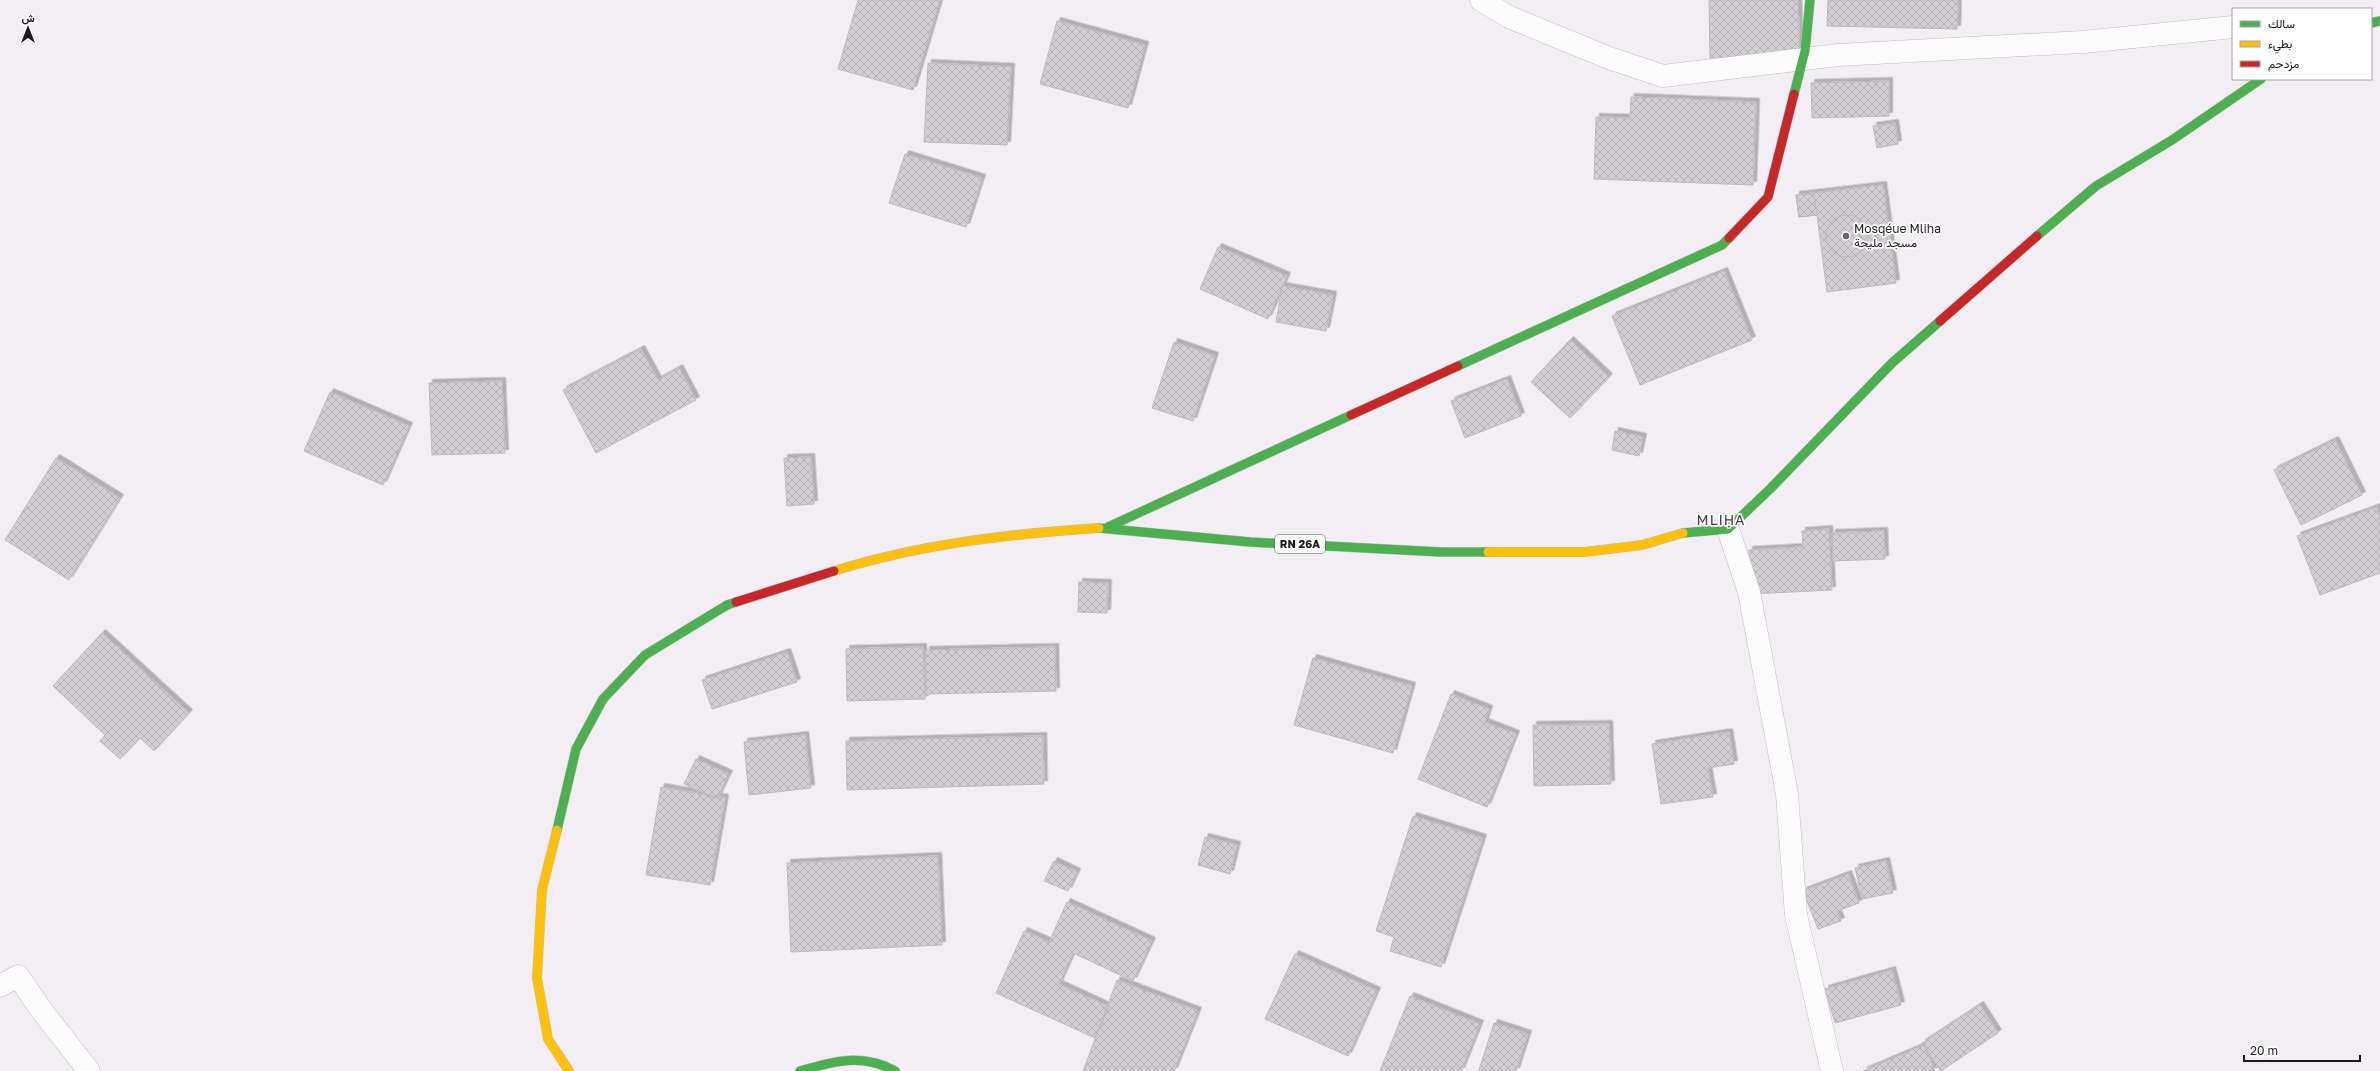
<svg xmlns="http://www.w3.org/2000/svg" width="2380" height="1071" viewBox="0 0 2380 1071" font-family="'Golos Text',Vazirmatn,sans-serif">
<style>
.building{fill:url(#building-cross-hatch);stroke:#bcb9bd;filter:url(#shadow)}
.lines{fill:none;stroke-linecap:round;stroke-linejoin:round}
.street-casing{stroke:#bfbbc0;stroke-width:23}
.fast-casing{stroke:#bfbbc0;stroke-width:10}
.slow-casing{stroke:#bfbbc0;stroke-width:10}
.jam-casing{stroke:#bfbbc0;stroke-width:10}
.street{stroke:#fdfcfd;stroke-width:22}
.fast{stroke:#4caf50;stroke-width:9}
.slow{stroke:#ffc107;stroke-width:9}
.jam{stroke:#c62828;stroke-width:9}
.poi-dot{fill:#676368;stroke:#fff;stroke-width:1.5}
.labels{text-anchor:middle;stroke-width:3.5;stroke-linejoin:round;paint-order:stroke}
.shield{fill:#fff;stroke:#5f5d60;stroke-width:1}
.shield-label{font-size:11px;font-weight:bold;fill:#1b181c}
.poi-label{font-size:12px;fill:#1b181c;stroke:#fff;text-anchor:start}
.quarter-label{font-size:14px;letter-spacing:1px;fill:#423a44;stroke:#fff}
</style>
<defs>
<pattern id="building-cross-hatch" width="8" height="8" patternUnits="userSpaceOnUse"><rect width="8" height="8" fill="#d2ced3"/><path d="M0 0l8 8M0 8l8-8" fill="none" stroke="#b4b0b5"/></pattern>
<filter id="shadow"><feDropShadow dx="3.5" dy="-3.5" stdDeviation="0" flood-color="#0004"/></filter>
</defs>
<rect width="100%" height="100%" fill="#f3eef4"/>
<!-- building -->
<path class="building" d="M858,0H940L913,90L838,69Z
M1709,0H1798L1800,58L1710,60Z
M1828,0H1958L1957,29L1827,26Z
M1057,21L1145,45L1128,108L1040,84Z
M928,63L1011,67L1007,145L924,142Z
M1889,81V116L1812,118L1811,83Z
M1631,97L1756,102L1753,185L1594,179L1596,117L1630,118Z
M1895,123L1898,144L1877,148L1873,126Z
M905,154L982,178L966,227L889,203Z
M1883,185L1896,283L1827,292L1817,215L1799,217L1796,195Z
M1814,194L1817,215L1799,217L1796,195Z
M1826 236a21 21 0 1 1 42 0a21 21 0 1 1-42 0Z
M1218,247L1287,276L1268,319L1200,289Z
M1724,271L1752,340L1640,385L1612,316Z
M1282,286L1333,295L1326,331L1276,322Z
M1570,340L1609,377L1570,418L1531,382Z
M1174,342L1215,356L1193,421L1152,408Z
M641,349L658,380L679,368L696,400L596,453L563,390Z
M1507,379L1521,416L1465,438L1451,401Z
M502,381L505,453L432,455L429,383Z
M330,392L409,426L383,485L304,451Z
M1615,431L1643,437L1639,456L1612,450Z
M2335,440L2362,495L2301,525L2274,470Z
M811,457L814,504L787,506L784,458Z
M56,458L120,498L69,580L5,540Z
M2377,507L2380,516V573L2320,595L2297,536Z
M1829,529L1832,590L1751,594L1749,550L1803,547L1802,531Z
M1884,531L1885,559L1833,561L1832,533Z
M1079,582L1108,583L1107,613L1078,612Z
M102,633L189,713L154,751L140,738L120,759L100,741L105,735L53,686Z
M923,647L925,699L847,701L846,649Z
M1055,647L1056,691L926,694V650Z
M787,652L797,682L712,709L702,680Z
M1313,658L1412,686L1393,753L1294,725Z
M1451,694L1489,709L1485,722L1516,734L1487,807L1418,779Z
M1609,724L1611,784L1534,786L1533,725Z
M1729,732L1734,764L1708,768L1713,797L1661,804L1652,744Z
M805,735L811,788L749,795L744,742Z
M1043,736L1044,784L847,790L846,741Z
M696,759L729,774L717,799L684,784Z
M661,787L725,798L710,885L646,875Z
M1413,816L1483,838L1441,967L1390,951L1394,937L1376,931Z
M1205,837L1237,845L1230,874L1198,865Z
M938,856L942,945L791,952L787,863Z
M1054,861L1077,872L1068,891L1044,881Z
M1886,861L1893,893L1862,899L1855,868Z
M1848,874L1859,903L1837,911L1841,921L1818,929L1803,891Z
M1067,902L1152,941L1133,981L1073,953L1059,984L1109,1007L1095,1038L996,993L1024,931L1049,942Z
M1295,954L1377,991L1348,1056L1265,1019Z
M1892,970L1901,1005L1835,1023L1825,989Z
M1117,980L1198,1011L1174,1071H1083Z
M1410,996L1480,1024L1461,1071H1380Z
M1980,1005L1998,1033L1941,1071L1922,1043Z
M1494,1023L1528,1034L1516,1071L1479,1070Z
M1924,1045L1935,1071H1863Z"/>
<g class="lines">
<!-- street casing -->
<g class="street-casing">
<path id="street" d="M1481,0L1509,17L1609,58L1663,76L1838,55L2083,42L2233,27
M1728,529L1749,592L1787,794L1796,915L1832,1071
M0,986L18,976L42,1011L89,1071"/>
</g>
<!-- fast casing -->
<g class="fast-casing">
<path id="fast" d="M2371,23L2380,21
M1794,94L1805,51L1810,0
M2037,236L2096,186L2172,140L2261,79
M1458,366L1722,245L1729,238
M1108,527L1351,415
M1099,528L1250,542L1441,552H1488
M1683,533L1728,529L1770,489L1892,363L1940,321
M557,830L576,749L603,699L645,655L727,605L736,602
M800,1071C834,1061 862,1053 895,1071"/>
</g>
<!-- slow casing -->
<g class="slow-casing">
<path id="slow" d="M1488,552H1585L1642,545L1683,533
M834,571C920,544 1009,534 1099,528
M557,830L542,890L537,978L548,1039L569,1071"/>
</g>
<!-- jam casing -->
<g class="jam-casing">
<path id="jam" d="M1729,238L1768,197L1794,94
M1940,321L2037,236
M1351,415L1458,366
M736,602L834,571"/>
</g>
<!-- street -->
<use href="#street" class="street"/>
<!-- fast -->
<use href="#fast" class="fast"/>
<!-- slow -->
<use href="#slow" class="slow"/>
<!-- jam -->
<use href="#jam" class="jam"/>
</g>
<!-- markers -->
<circle class="poi-dot" cx="1846" cy="236" r="4"/>
<g class="labels">
<!-- shield labels -->
<rect class="shield" x="1275" y="535" width="50" height="18" rx="3"/>
<g class="shield-label">
<text x="1300" y="548">RN 26A</text>
</g>
<!-- poi labels -->
<g class="poi-label">
<text x="1854" y="233">Mosqéue Mliha<tspan x="1854" dy="14">مسجد مليحة</tspan></text>
</g>
<!-- quarter labels -->
<g class="quarter-label">
<text x="1721" y="525">MLIḤA</text>
</g>
</g>
<!-- legend -->
<rect x="2232" y="8" width="140" height="72" fill="#ffffff" stroke="#a4a3a4"/>
<rect x="2240" y="21" width="20" height="6" fill="#4caf50" stroke="#a4a3a4"/>
<text x="2268" y="28" font-size="12" fill="#1b181c">سالك</text>
<rect x="2240" y="41" width="20" height="6" fill="#ffc107" stroke="#a4a3a4"/>
<text x="2268" y="48" font-size="12" fill="#1b181c">بطيء</text>
<rect x="2240" y="61" width="20" height="6" fill="#c62828" stroke="#a4a3a4"/>
<text x="2268" y="68" font-size="12" fill="#1b181c">مزدحم</text>
<!-- north arrow -->
<g transform="translate(28 28)" stroke="#ffffff" stroke-width="3" paint-order="stroke">
<path d="M0-3L7 15L0 10L-7 15Z" fill="#1b181c"/>
<text y="-6" font-size="11" font-weight="bold" text-anchor="middle" fill="#1b181c">ش</text>
</g>
<!-- scale -->
<path d="M2244 1055v6h116v-6" fill="none" stroke="#1b181c" stroke-width="2"/>
<text x="2250" y="1055" font-size="12" fill="#1b181c" stroke="#ffffff" stroke-width="3" paint-order="stroke">20 m</text>
</svg>
